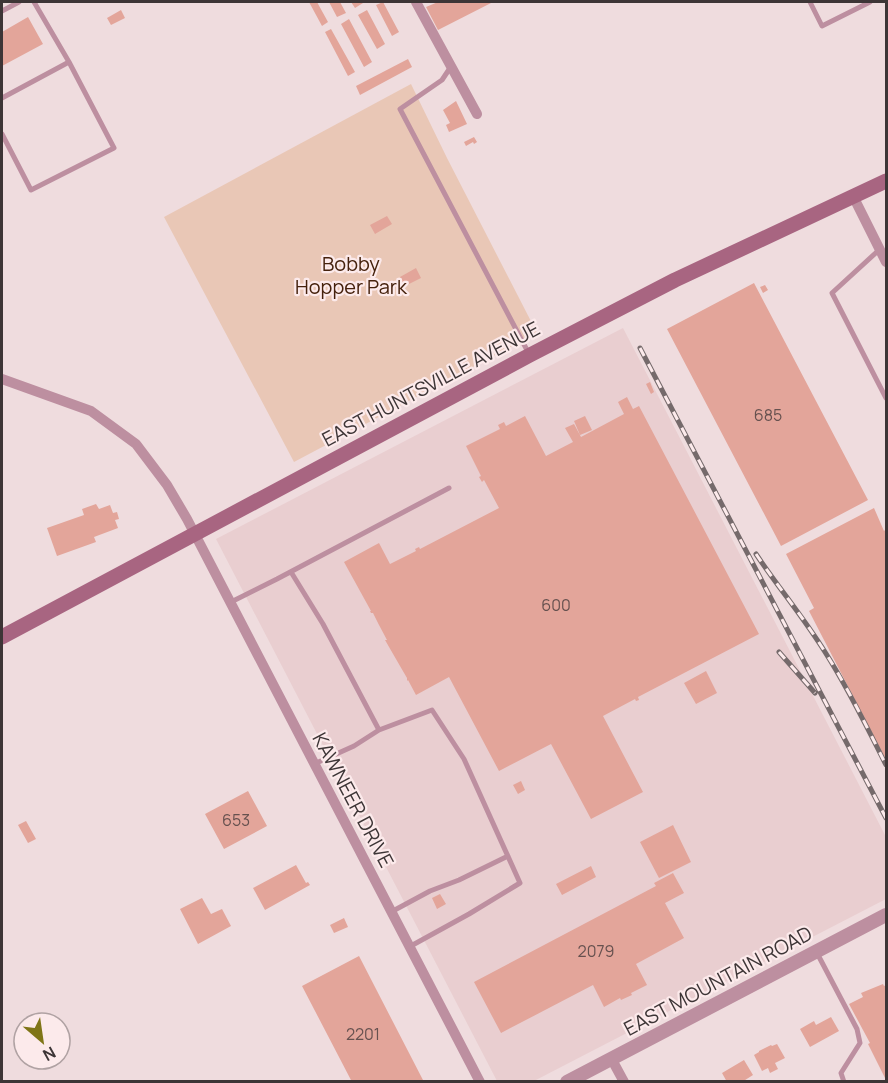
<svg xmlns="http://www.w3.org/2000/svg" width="888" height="1083" viewBox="0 0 888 1083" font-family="Manrope,sans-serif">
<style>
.built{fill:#e9ced0}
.green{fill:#e9c7b6}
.building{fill:#e3a59a}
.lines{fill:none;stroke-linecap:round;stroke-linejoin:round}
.service{stroke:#bd8fa0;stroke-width:5}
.minor{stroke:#bd8fa0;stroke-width:10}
.tertiary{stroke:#bd8fa0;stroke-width:14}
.secondary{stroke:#a86581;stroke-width:15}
.rail-casing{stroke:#756a6b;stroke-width:5}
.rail{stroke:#fceaeb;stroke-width:3;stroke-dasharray:9;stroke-linecap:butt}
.labels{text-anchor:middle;stroke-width:4.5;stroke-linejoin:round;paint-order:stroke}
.number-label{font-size:16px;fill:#66514f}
.park-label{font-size:20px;fill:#45210c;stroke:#fceaeb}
.street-label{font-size:20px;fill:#3d3536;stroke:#fceaeb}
</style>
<rect width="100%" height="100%" fill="#efdcde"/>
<!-- built -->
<path class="built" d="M623,328L886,837V899L534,1081H497L216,539Z"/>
<!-- green -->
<path class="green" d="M411,84L447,158L537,333L294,462L164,217Z"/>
<!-- building -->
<path class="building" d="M309,2H317L328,22L322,26Z
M329,2H340L346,13L337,17Z
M351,2H362L363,3L355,8Z
M383,2L399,32L392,36L376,5Z
M438,2H493L438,30L426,7Z
M121,10L125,18L111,25L107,18Z
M367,10L385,44L377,49L358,15Z
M28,17L43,44L2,66V32Z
M349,19L372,62L364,67L341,24Z
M331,29L355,72L348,76L325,32Z
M408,59L412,67L360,95L356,86Z
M456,101L467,124L449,132L446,125L450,123L443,110Z
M474,137L477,142L474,144L473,142L466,146L464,142Z
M387,216L392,224L375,234L370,225Z
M416,268L421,278L405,286L400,277Z
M754,283L868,500L781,546L667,329Z
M765,285L768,290L763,293L760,287Z
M650,382L654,392L651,394L646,384Z
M627,397L633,409L639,406L759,634L638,697L639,700L636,701L635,699L603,716L643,792L591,819L551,744L499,771L449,677L416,695L408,680L407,681V678L400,666L385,640H387L379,625L373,613H371L370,611H371L344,562L379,543L390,564L416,551L415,549L419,547L420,549L499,508L484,480L482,482L479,477L481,476L466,446L500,429L498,425L504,422L506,426L525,416L546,456L573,442L565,428L574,424L581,437L624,414L618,402Z
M585,416L592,430L580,435L574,421Z
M96,504L99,509L110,505L113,513L117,512L119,519L115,520L118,528L94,537L96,542L57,556L47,528L84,515L82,509Z
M874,508L884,531L885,530L886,533V760L809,611L814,608L786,554Z
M706,671L717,693L696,704L684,683Z
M521,781L525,790L518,794L513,785Z
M248,791L267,826L224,849L205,814Z
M26,821L36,839L28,843L18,825Z
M673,825L691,862L659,878L640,842Z
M296,865L306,883L308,882L310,885L265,910L253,888Z
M591,866L596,877L562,895L556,884Z
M673,873L684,893L665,903L684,938L636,964L647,985L631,993L632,995L621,1000L620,998L604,1007L593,985L501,1033L474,982L656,886L654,883Z
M440,894L446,904L437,909L432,898Z
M202,898L211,914L222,909L231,926L198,944L180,909Z
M344,918L348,927L334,933L330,925Z
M359,956L424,1082H352L302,986Z
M883,984L884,986L886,985V1080L868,1044L870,1043L849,1004L863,997L861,993Z
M831,1017L839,1031L810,1047L800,1029L814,1021L816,1025Z
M777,1044L785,1058L775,1063L778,1069L770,1073L768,1068L762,1071L754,1055L759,1052V1051L771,1045L772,1046Z
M744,1060L753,1075L742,1082H727L722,1073Z"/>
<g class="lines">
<!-- service -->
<path class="service" d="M810,2L822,26L870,2
M2,11L19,2
M450,68L442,80L400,109L528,352
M2,98L69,62
M2,134L31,190L114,148L69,62L34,2
M880,249L832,293L886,398
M291,572L323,624L379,730L354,746L314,764
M231,602L277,579L449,488
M379,730L432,710L464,759L520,883L469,914L409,947
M391,912L430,891L459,880L508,856
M817,953L857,1029L860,1043L841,1073L844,1082"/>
<!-- minor -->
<path class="minor" d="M416,2L477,114
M853,196L886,262
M2,379L91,411L136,444L167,485L187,519L480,1082
M611,1058L624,1082"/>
<!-- tertiary -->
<path class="tertiary" d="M567,1082L886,915"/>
<!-- secondary -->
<path class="secondary" d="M2,637L530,355L675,280L886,181"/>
<!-- rail casing -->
<g class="rail-casing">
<path id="rail" d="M640,348L886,818
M756,554C778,587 804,618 825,652C848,688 867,727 886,765
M779,652L815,693"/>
</g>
<!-- rail -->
<use href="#rail" class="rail"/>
</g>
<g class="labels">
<!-- number labels -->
<g class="number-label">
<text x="768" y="421">685</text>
<text x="556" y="611">600</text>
<text x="236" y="826">653</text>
<text x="596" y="957">2079</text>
<text x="363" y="1040">2201</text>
</g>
<!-- park labels -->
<g class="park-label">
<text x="351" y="271">Bobby<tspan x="351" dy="23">Hopper Park</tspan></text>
</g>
<!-- street labels -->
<g class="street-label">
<text transform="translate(431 384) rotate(-28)" y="7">EAST HUNTSVILLE AVENUE</text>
<text transform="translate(353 800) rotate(62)" y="7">KAWNEER DRIVE</text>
<text transform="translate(718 981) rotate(-28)" y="7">EAST MOUNTAIN ROAD</text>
</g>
</g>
<!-- border -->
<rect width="888" height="1083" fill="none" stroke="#3d3536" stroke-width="6"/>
<!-- north arrow -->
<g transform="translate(42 1041) rotate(151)"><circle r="28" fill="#fceaeb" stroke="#b0a2a3" stroke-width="1.5"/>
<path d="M0-4.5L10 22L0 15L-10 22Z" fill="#7f7517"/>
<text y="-9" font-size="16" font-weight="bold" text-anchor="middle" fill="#3d3536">N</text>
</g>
</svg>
